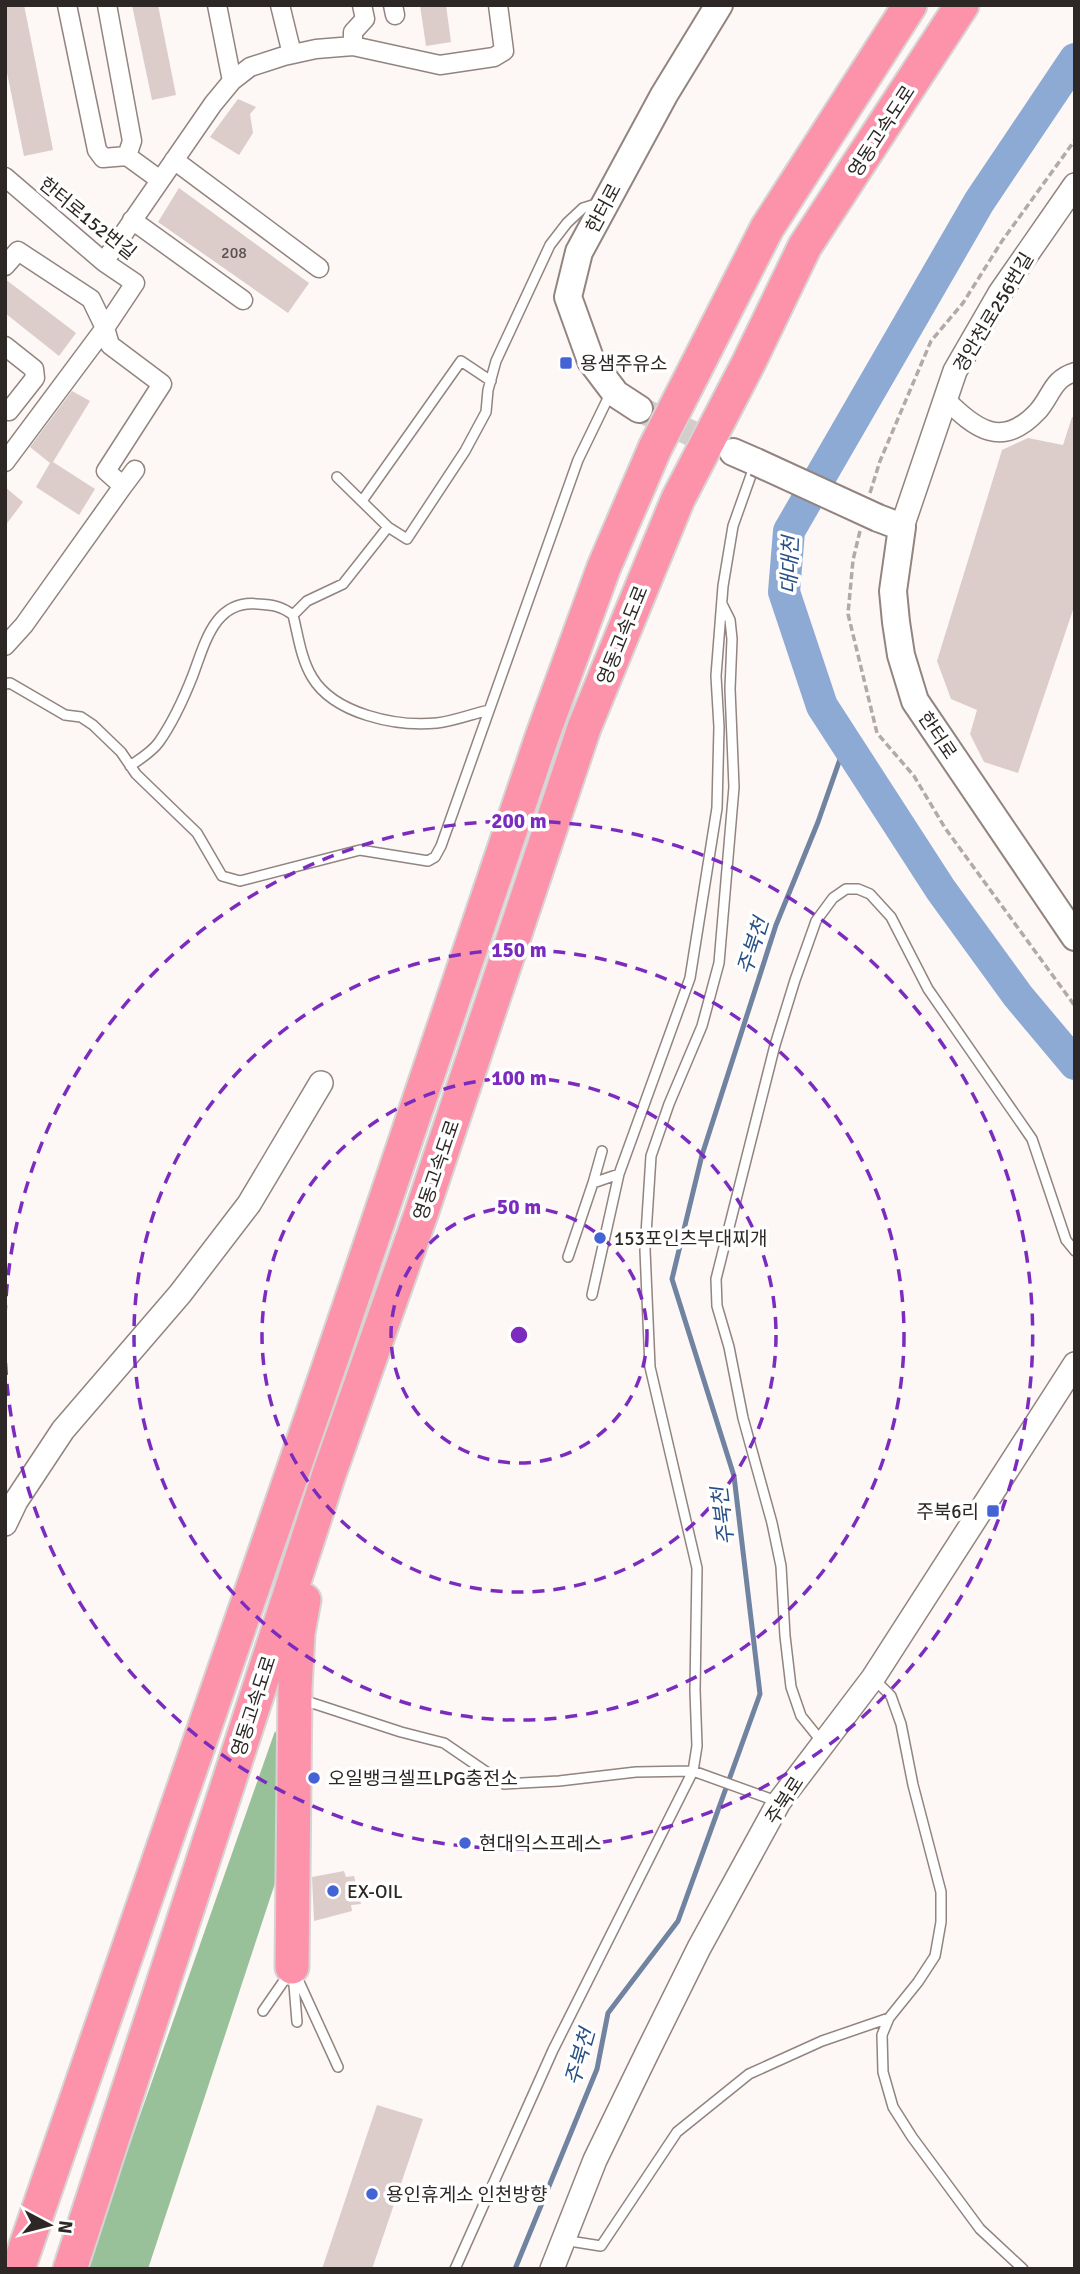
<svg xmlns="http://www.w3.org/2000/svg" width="1080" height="2274" viewBox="0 0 1080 2274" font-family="Signika,'Noto Sans KR',sans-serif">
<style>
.forest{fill:#98c19a}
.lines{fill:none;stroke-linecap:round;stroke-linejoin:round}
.stream{stroke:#7083a0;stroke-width:5}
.river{stroke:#8caad4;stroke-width:32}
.building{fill:#dcccca}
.secondary-tunnel{stroke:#d3cdcb;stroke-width:26;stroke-dasharray:26 13;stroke-linecap:butt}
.service-casing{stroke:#92847f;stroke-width:12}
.minor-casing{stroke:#92847f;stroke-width:21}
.tertiary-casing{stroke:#92847f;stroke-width:26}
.secondary-casing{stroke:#92847f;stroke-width:30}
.motorway-casing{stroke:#d5d4d3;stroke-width:37}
.path{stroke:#b0aaa8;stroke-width:3.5;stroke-dasharray:7 3.5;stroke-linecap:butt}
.service{stroke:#fff;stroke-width:9}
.minor{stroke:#fff;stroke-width:18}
.tertiary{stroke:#fff;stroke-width:23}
.secondary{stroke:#fff;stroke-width:26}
.motorway{stroke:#fd93aa;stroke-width:33}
.secondary-bridge-casing{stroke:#92847f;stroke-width:30;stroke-linecap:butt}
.secondary-bridge{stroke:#fff;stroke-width:26}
.ring{fill:none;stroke:#7b2cbf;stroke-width:3.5;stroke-dasharray:12 9}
.poi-dot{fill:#4464d6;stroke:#fff;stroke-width:2.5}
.labels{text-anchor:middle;stroke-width:7;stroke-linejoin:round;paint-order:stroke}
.number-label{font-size:16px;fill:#59504e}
.street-label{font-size:19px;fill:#2d2725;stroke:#fff}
.poi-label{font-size:19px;fill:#2d2725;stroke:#fff;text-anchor:start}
.water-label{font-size:21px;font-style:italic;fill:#285086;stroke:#fff}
.centre{fill:#7b2cbf;stroke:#fff;stroke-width:3.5}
.ring-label{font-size:21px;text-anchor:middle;font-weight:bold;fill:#7b2cbf;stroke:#fff;stroke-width:7;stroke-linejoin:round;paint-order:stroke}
</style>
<rect width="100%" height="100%" fill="#fdf7f5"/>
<!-- forest -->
<path class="forest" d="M275,1731L281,1743L283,1859L148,2269H86Z"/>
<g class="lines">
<!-- stream -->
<path class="stream" d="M515,2269L597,2069L608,2013L678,1921L760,1694L734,1476L672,1279L702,1155L776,925L818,822L846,742"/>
<!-- river -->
<path class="river" d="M1075,59L979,202L789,531L784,592L822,706L941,890L1018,996L1075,1064"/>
</g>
<!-- building -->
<path class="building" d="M5,5H24L53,150L24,156L5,63Z
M132,5H158L176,95L152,100Z
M420,5H446L451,42L426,46Z
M238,99L256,107L250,114L253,133L239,155L210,137Z
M179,188L309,283L288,313L158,222Z
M5,279L76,333L59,356L5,313Z
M72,391L90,401L53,462L95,489L79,515L36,487L50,463L30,447Z
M1072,417H1075V604L1018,773L984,762L970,734L977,710L951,699L937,661L1002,450L1028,438L1063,445Z
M5,487L23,502L5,526Z
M344,1871L346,1877L354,1876L361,1904L351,1905L352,1911L314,1921L312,1877Z
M377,2105L423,2119L372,2269H322Z"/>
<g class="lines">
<!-- secondary-tunnel -->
<path class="secondary-tunnel" d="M639,409L723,448"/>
<!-- service casing -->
<g class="service-casing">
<path id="service" d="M337,477L388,527
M362,501L461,361L491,381
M293,615C298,635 301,659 312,677C334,714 396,727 437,723C454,721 472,714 489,710
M5,684L10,683L65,715L81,717L93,725L121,752L136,774L197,833L222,876L240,881L360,850L428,861L435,857L441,846L578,460L610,394
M130,766C140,759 152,752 159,742C173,722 184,698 193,675C205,643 215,599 258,604C273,605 281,606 293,615L307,601L343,584L388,527L407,539L465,451L486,412L488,390L496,361L550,245L567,223L583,208L599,203
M593,1183L602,1151
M568,1257L593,1183L619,1174
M592,1295L619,1174L690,978L717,808L719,727L716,676L723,586L733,526L755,464
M874,1679L891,1696L901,1724L913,1785L941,1892V1922L935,1956L918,1982L889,2018L882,2035L883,2072L893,2107L912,2137L980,2229L1023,2269
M309,1702L401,1732L444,1743L504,1784L559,1781L636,1772L693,1771L779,1802
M822,1742L801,1716L791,1687L785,1636L781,1566L772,1523L743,1418L729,1347L717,1306L716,1279L775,1045L795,980L816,921L833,898L846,889H858L870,894L891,917L928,989L1032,1139L1066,1240L1075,1251
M293,1973L297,2022
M295,1973L338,2067
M263,2011L290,1972
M563,2240L601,2246L677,2132L749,2074L822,2041L889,2018
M455,2269L553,2050L693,1771L697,1746L695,1690L697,1568L650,1367L645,1250L651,1156L669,1104L702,1026L719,963L734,787L730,689L732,639L730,620L722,604"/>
</g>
<!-- minor casing -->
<g class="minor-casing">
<path id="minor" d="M67,5L97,150L103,158L127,156L160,180
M107,5L132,141L127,156
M217,5L232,81
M280,5L292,54
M393,5L395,15
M353,46V32L365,19L362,5
M174,160L319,268
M5,177L104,262L135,283L105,328L5,462
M132,220L243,300
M104,262L213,104L232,81L250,67L284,56L316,49L353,46L440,65L494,57L504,51L498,5
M5,266L18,251L91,299L105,328L110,345L162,384L106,471L123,486L135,470
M5,346L34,369L35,378L9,411L5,410
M945,399C976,429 1002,450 1038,411C1052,395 1052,379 1075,372
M5,646L24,625L123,486"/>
</g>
<!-- tertiary casing -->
<g class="tertiary-casing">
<path id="tertiary" d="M902,527L955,371L1000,293L1075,185
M5,1524L16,1501L63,1430L180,1294L249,1204L321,1083
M552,2269L595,2160L648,2051L699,1948L779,1802L873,1678L1075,1364"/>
</g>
<!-- secondary casing -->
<g class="secondary-casing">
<path id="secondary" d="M639,409L616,394L591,361L568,297L579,252L664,95L719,5
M733,452L756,462
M878,518L902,527L893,591L896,622L901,655L915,701L1075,937"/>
</g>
<!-- motorway casing -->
<g class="motorway-casing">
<path id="motorway" d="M292,1967L295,1688L298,1633L304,1600
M18,2269L335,1349L542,737L604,567L655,448L767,228L910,5
M70,2269L329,1474L421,1214L584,728L678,499L749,362L805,246L962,5"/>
</g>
<!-- path -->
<path class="path" d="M870,493L880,461L931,341L963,303L1002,241L1075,140
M860,531L853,560L848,614L877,733L914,776L945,828L1075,1006"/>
<!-- service -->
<use href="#service" class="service"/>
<!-- minor -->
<use href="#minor" class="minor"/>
<!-- tertiary -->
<use href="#tertiary" class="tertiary"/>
<!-- secondary -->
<use href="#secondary" class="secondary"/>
<!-- motorway -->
<use href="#motorway" class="motorway"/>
<!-- secondary-bridge casing -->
<g class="secondary-bridge-casing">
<path id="secondary-bridge" d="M756,462L878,518"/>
</g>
<!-- secondary-bridge -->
<use href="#secondary-bridge" class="secondary-bridge"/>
</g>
<!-- distance rings -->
<g class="ring">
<circle cx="519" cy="1335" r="128"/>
<circle cx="519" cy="1335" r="257"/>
<circle cx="519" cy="1335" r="385"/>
<path d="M5 1317A514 514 0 1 1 5 1353"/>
</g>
<!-- markers -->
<g class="poi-dot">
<rect x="559" y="356" width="14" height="14" rx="3.5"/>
<circle cx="600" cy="1238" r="7"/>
<rect x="986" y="1504" width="14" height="14" rx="3.5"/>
<circle cx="314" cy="1778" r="7"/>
<circle cx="465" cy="1843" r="7"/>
<circle cx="333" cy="1891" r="7"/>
<circle cx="372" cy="2194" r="7"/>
</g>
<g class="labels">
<!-- number labels -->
<g class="number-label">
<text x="234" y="258">208</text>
</g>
<!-- street labels -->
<g class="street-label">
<text transform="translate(881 131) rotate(-57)" y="7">영동고속도로</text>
<text transform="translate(603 208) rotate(-62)" y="7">한터로</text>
<text transform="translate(88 218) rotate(39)" y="7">한터로152번길</text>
<text transform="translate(993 312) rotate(-59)" y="7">경안천로256번길</text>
<text transform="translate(622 635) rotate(-68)" y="7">영동고속도로</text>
<text transform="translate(938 735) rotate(56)" y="7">한터로</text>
<text transform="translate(436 1170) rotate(-71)" y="7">영동고속도로</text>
<text transform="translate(253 1706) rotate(-72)" y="7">영동고속도로</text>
<text transform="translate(784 1800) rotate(-57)" y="7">주북로</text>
</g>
<!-- poi labels -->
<g class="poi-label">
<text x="580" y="370">용샘주유소</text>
<text x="614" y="1245">153포인츠부대찌개</text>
<text x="979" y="1518" text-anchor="end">주북6리</text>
<text x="328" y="1785">오일뱅크셀프LPG충전소</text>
<text x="479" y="1850">현대익스프레스</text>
<text x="347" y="1898">EX-OIL</text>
<text x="386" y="2201">용인휴게소 인천방향</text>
</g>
<!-- water labels -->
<g class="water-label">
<text transform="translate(790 565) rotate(-88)" y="7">대대천</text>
<text transform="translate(753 946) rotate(-72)" y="7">주북천</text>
<text transform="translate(723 1516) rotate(-97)" y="7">주북천</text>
<text transform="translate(580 2057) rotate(-74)" y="7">주북천</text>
</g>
</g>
<circle cx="519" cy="1335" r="10" class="centre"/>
<g class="ring-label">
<text x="519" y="828">200 m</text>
<text x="519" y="957">150 m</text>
<text x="519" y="1085">100 m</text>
<text x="519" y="1214">50 m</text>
</g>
<!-- border -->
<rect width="1080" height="2274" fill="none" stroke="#2d2725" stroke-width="14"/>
<!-- north arrow -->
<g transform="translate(49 2225) rotate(97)" stroke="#ffffff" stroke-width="5" paint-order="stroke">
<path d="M0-5L12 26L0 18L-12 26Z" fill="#2d2725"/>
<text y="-10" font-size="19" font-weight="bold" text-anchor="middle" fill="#2d2725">N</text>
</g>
</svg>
